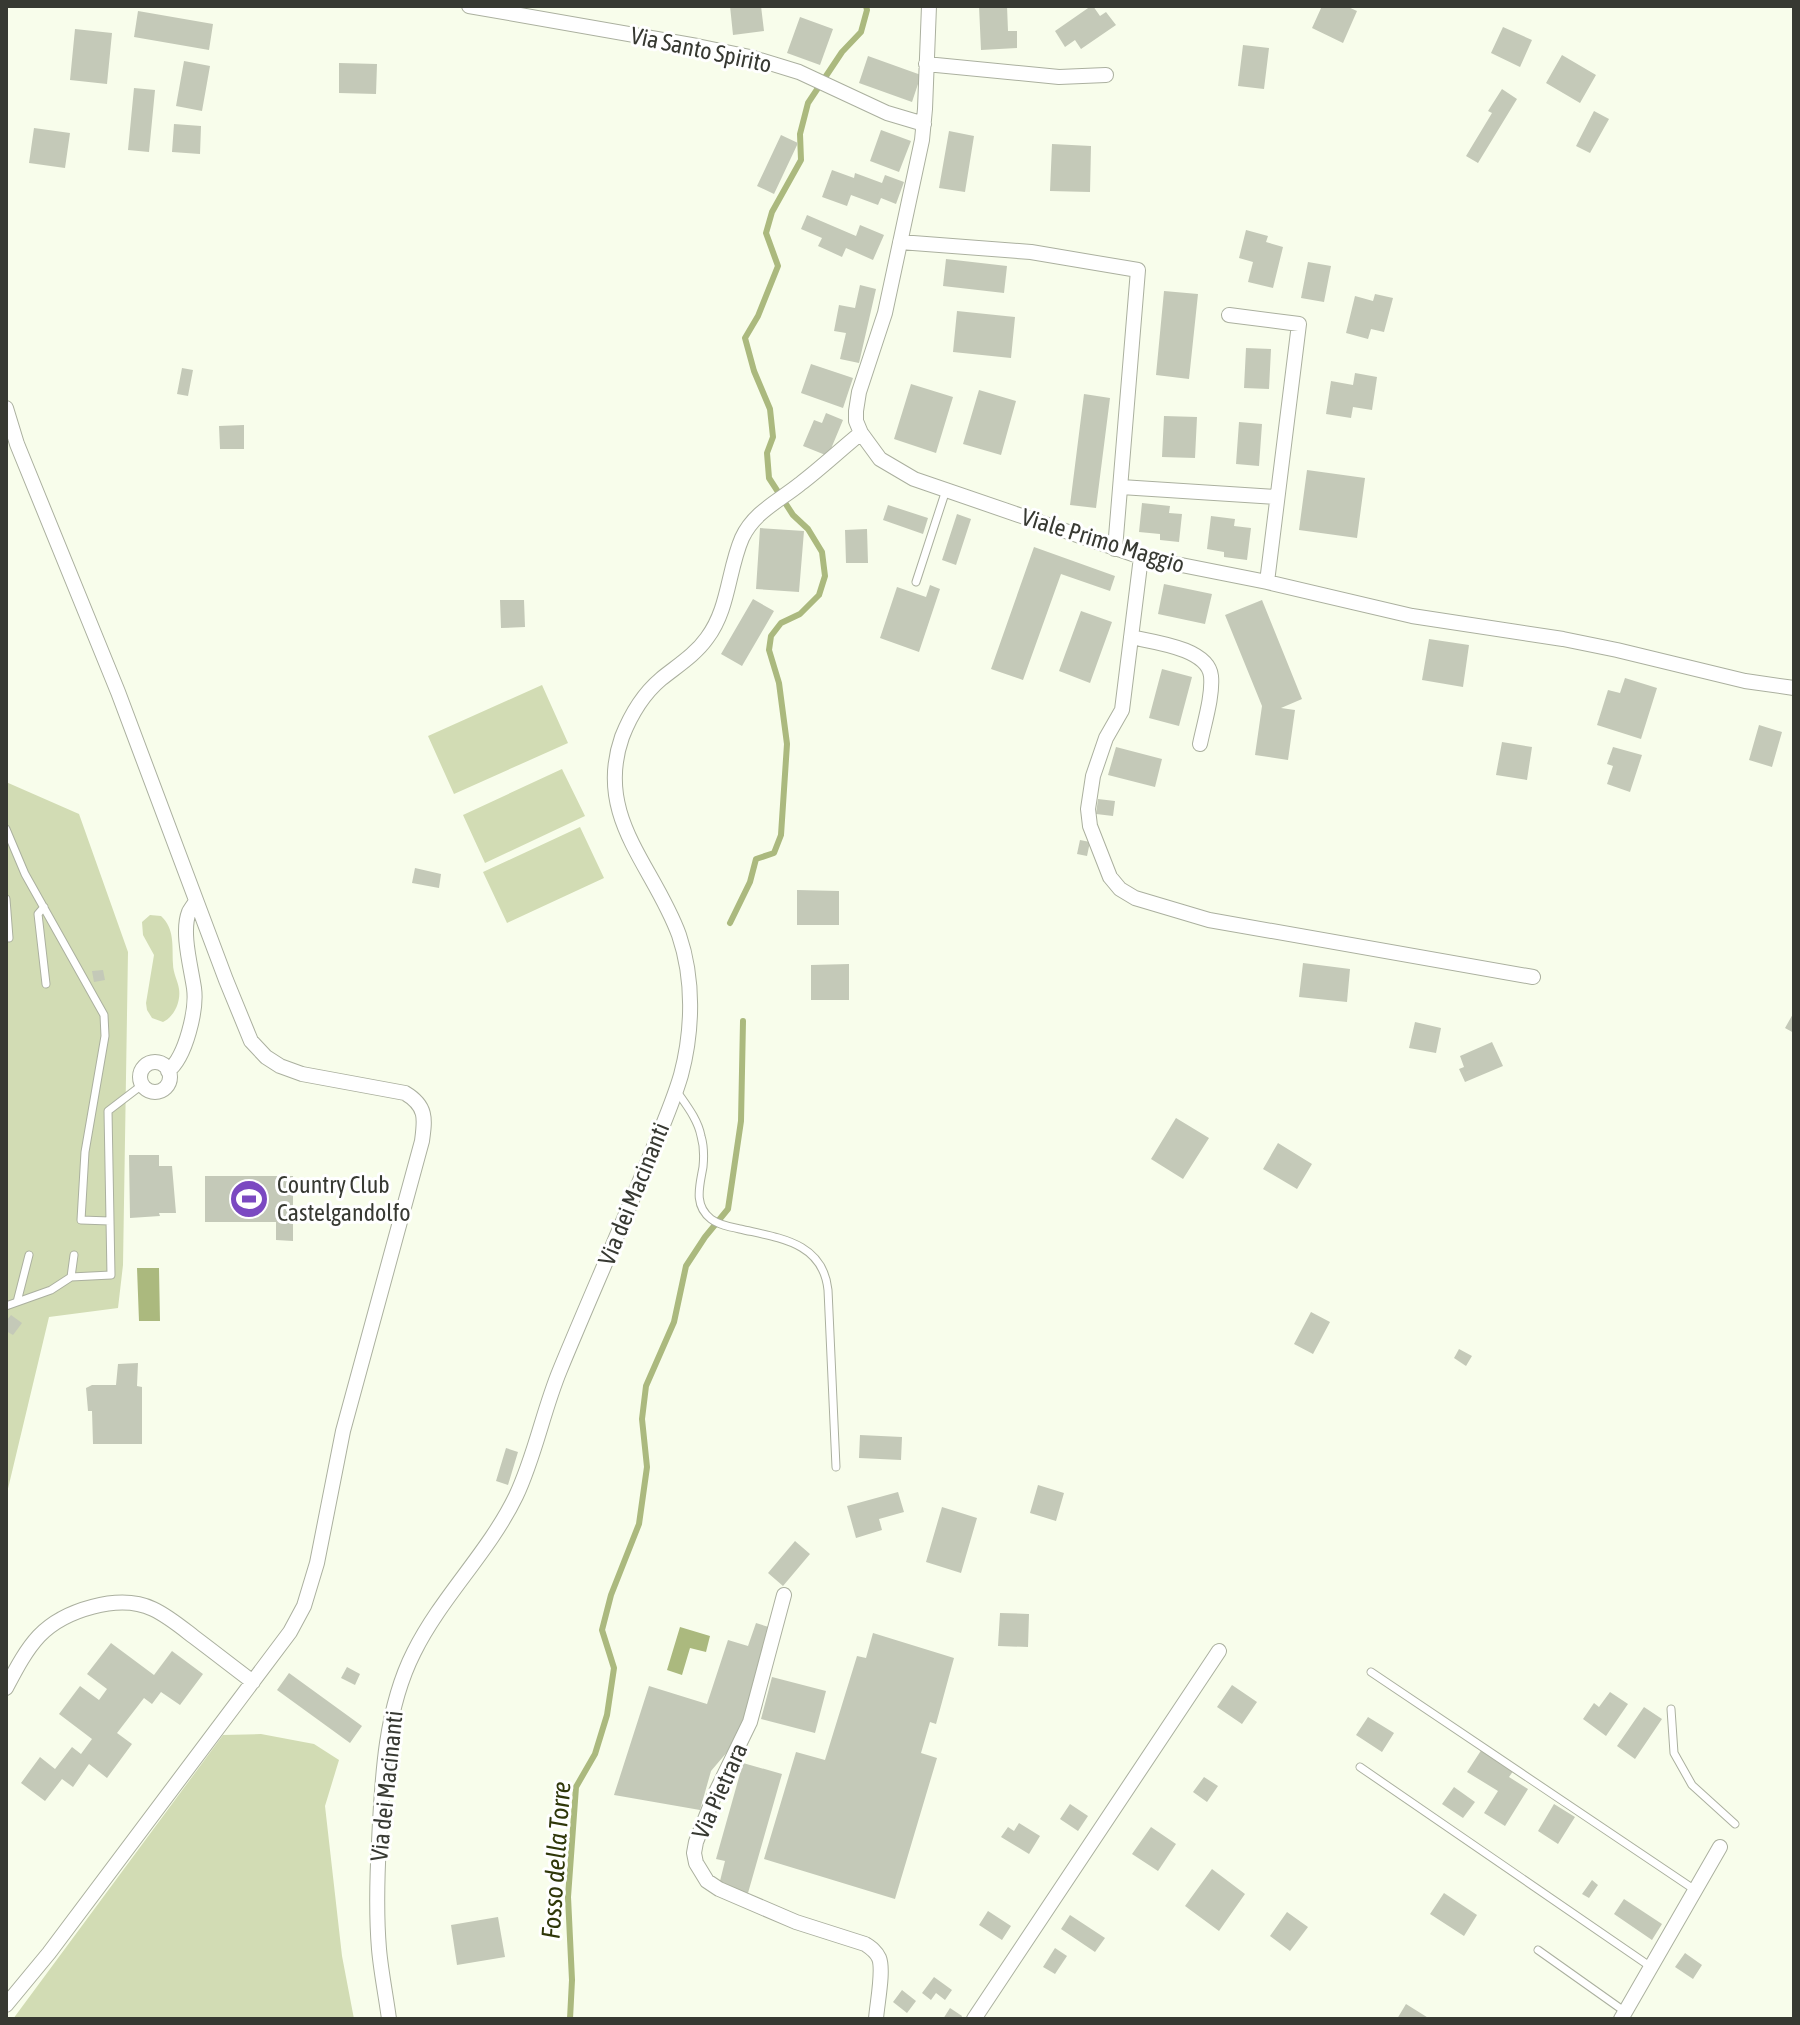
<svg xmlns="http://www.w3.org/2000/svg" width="1800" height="2025" viewBox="0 0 1800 2025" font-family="'Asap Condensed',sans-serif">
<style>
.green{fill:#d2dcb4}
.water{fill:#abb97e}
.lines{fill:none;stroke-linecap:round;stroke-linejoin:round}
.stream{stroke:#abb97e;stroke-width:6}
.building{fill:#c4c9b8}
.lane-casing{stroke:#abb09f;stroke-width:9}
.street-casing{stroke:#abb09f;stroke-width:16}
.lane{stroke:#fff;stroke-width:7}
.street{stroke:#fff;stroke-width:14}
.labels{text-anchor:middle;stroke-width:6;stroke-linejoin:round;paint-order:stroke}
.street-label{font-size:24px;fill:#373932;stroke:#fff}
.poi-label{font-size:24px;fill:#373932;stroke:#fff;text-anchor:start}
.water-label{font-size:26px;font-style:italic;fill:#2f3709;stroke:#fff}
</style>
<rect width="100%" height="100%" fill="#f8fdeb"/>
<!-- green -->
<path class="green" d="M542,685L568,743L454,794L428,736Z
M562,769L585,816L485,863L463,815Z
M6,782L79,814L128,952L123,1265L118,1308L49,1317L6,1497Z
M580,827L604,878L507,923L483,872Z
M150,915L161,916C175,929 172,946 173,964C173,973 178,981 179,989C181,1002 174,1017 163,1022L152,1018L147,1010L146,1003L154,955L143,935L142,922Z
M261,1734L314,1744L339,1760L325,1806L342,1956L354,2019H13L223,1735Z"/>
<!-- water -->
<path class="water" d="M137,1268H159L160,1321H139Z
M680,1627L710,1636L706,1652L690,1648L682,1675L667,1670Z"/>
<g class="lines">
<!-- stream -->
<path class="stream" d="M730,923L750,882L756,859L774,853L781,835L787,744L779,683L769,650L771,636L781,623L800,614L819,595L825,576L822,552L808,529L793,515L769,478L767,453L773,437L770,409L754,371L745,338L758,316L778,266L766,233L772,212L801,160L800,134L808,103L842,52L861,32L867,10L866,6
M570,2019L572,1980L568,1897L576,1787L595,1754L607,1715L614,1668L602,1630L611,1595L639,1524L647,1467L642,1419L646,1386L674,1322L686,1266L705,1237L728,1209L741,1121L743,1021"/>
</g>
<!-- building -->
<path class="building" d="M730,6H761L764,31L733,35Z
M979,6H1007L1008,31H1017V48L981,50Z
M1091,6H1093L1100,16L1106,12L1116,25L1081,49L1075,40L1065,47L1055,31Z
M1322,6H1346L1357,11L1343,43L1312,28Z
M138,11L213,24L209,50L134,37Z
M800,17L833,29L820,65L787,53Z
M1503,27L1532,40L1520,67L1491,53Z
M75,29L112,33L107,84L70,80Z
M1243,45L1269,48L1264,89L1238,86Z
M1562,55L1596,75L1580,103L1546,83Z
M868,56L921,75L912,102L859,83Z
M184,61L210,66L202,111L176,106Z
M339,63L377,64L376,94L339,93Z
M134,88L155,90L149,152L128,150Z
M1502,89L1517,99L1478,163L1466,156L1492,113L1488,111Z
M1594,111L1609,119L1590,153L1576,146Z
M174,124L201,126L200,154L172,152Z
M34,128L70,133L65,168L29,163Z
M881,130L911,141L899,172L870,161Z
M949,131L974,136L965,192L939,188Z
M781,135L798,143L774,194L757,186Z
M1052,144L1091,146L1090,192L1050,191Z
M832,170L854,178L855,173L882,183L885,175L904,182L896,204L881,198L878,205L851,195L847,206L822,197Z
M807,215L856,236L860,225L884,235L873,260L846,248L842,257L818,246L822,238L801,229Z
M1246,230L1268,236L1266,242L1283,247L1273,288L1248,282L1253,262L1239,258Z
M946,259L1007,266L1004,293L943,286Z
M1308,262L1331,266L1324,302L1301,298Z
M860,285L876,289L859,363L840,359L846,333L834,331L839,305L855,308Z
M1164,291L1198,294L1189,379L1156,375Z
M1375,294L1393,298L1384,332L1371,329L1368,339L1346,333L1355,296L1373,301Z
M957,311L1015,317L1011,358L953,352Z
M1246,348L1271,349L1269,389L1244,388Z
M811,364L853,378L843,408L801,393Z
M182,368L193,370L188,396L177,394Z
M1355,373L1377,377L1372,410L1353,407L1351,418L1326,414L1331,381L1353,385Z
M911,384L953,397L936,453L894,439Z
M979,390L1016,401L1001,455L963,444Z
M1084,394L1110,398L1096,508L1070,505Z
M826,413L843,420L828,456L803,446L814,420L822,423Z
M1164,416L1197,417L1195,458L1162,457Z
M1239,422L1262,424L1259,466L1236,464Z
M244,425V449H220L219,426Z
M1307,470L1365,478L1357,538L1299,530Z
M1142,503L1170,506L1169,513L1182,514L1179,542L1160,540V534L1139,532Z
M888,505L928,518L923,534L883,520Z
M957,514L971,519L956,565L942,560Z
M1211,516L1235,519L1234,526L1251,528L1247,560L1224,557V552L1207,549Z
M760,528L804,531L799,592L756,589Z
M867,529L868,563H846L845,530Z
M1034,547L1115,576L1110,591L1061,574L1023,680L991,669Z
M1164,584L1212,594L1205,624L1158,614Z
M930,585L940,589L919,652L880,638L897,587L926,597Z
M753,599L774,611L742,666L721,654Z
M500,600H524L525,627L501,628Z
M1262,600L1302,699L1281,708L1295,710L1288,760L1255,755L1262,706L1225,615Z
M1081,611L1112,622L1090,683L1059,671Z
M1429,639L1469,645L1463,687L1422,680Z
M1162,669L1192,677L1179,726L1149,718Z
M1625,678L1657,688L1641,739L1597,725L1608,690L1620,693Z
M1759,725L1782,732L1772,767L1749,760Z
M1502,742L1532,747L1527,780L1496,775Z
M1116,747L1162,759L1155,787L1108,775Z
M1613,747L1642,755L1630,792L1607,784L1613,766L1607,764Z
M1098,799L1115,801L1113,816L1096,814Z
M1080,840L1090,842L1087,856L1077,854Z
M415,868L441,874L439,888L412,883Z
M797,890L839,891V925H797Z
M1303,963L1350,969L1347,1002L1299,997Z
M849,964V1000H811V965Z
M103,970L105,980L94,982L92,971Z
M1794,1012V1033L1785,1028Z
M1415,1022L1441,1028L1436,1053L1409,1048Z
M1492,1042L1503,1066L1465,1082L1459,1069L1464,1067L1460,1056Z
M1176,1118L1209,1138L1183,1179L1151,1159Z
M1278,1143L1312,1164L1297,1189L1263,1169Z
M129,1155H159V1166H172L176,1213H159L160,1216L130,1218Z
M205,1176H293V1241L276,1240V1222H205Z
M1311,1312L1330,1322L1313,1354L1294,1344Z
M11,1315L22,1323L13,1335L6,1331V1321Z
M1459,1349L1472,1356L1466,1366L1454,1358Z
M138,1363L137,1386L142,1387V1444H93L92,1411H88L86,1388L92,1385H116L118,1364Z
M860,1435L902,1437L901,1460L859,1458Z
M506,1448L518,1452L508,1485L496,1481Z
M1038,1485L1064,1493L1056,1521L1030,1513Z
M898,1492L904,1512L879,1519L882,1530L856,1538L847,1506Z
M942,1507L977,1518L961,1573L926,1562Z
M795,1541L810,1554L783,1586L768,1573Z
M1000,1613L1029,1614L1028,1647L998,1646Z
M756,1623L772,1628L747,1717L734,1744L711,1771L700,1810L614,1795L649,1686L707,1704L728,1640L748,1646Z
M873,1633L954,1658L936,1724L930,1722L921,1753L937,1758L895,1899L764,1859L796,1752L825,1760L857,1656L866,1658Z
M111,1643L154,1675L172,1651L203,1674L180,1705L161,1692L152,1704L144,1698L117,1733L132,1744L107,1778L89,1764L73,1787L62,1779L45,1801L21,1783L40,1757L55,1769L72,1747L81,1754L92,1739L59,1714L80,1686L99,1700L107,1689L87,1674Z
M347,1667L360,1674L355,1685L341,1678Z
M289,1673L362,1726L350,1743L277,1690Z
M772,1677L826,1691L815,1733L761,1719Z
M1232,1685L1257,1702L1242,1724L1217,1707Z
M1610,1692L1628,1704L1606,1736L1583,1719L1594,1703L1599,1707Z
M1644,1707L1662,1719L1635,1759L1617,1746Z
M1368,1717L1394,1733L1382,1752L1356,1735Z
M1482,1749L1514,1770L1509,1777L1528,1789L1505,1826L1484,1813L1498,1791L1467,1772Z
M743,1763L782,1774L748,1893L719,1885L725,1861L716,1859Z
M1204,1777L1218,1786L1207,1802L1193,1792Z
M1454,1787L1475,1802L1463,1818L1442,1804Z
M1070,1804L1088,1816L1078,1831L1060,1819Z
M1554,1804L1575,1817L1558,1844L1538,1831Z
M1019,1823L1040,1836L1029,1854L1001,1837L1008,1827L1014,1831Z
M1151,1827L1176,1844L1158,1871L1132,1854Z
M1212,1869L1245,1894L1219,1931L1185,1906Z
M1592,1880L1598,1885L1589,1898L1582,1894Z
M1444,1893L1477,1915L1464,1936L1430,1914Z
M1624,1899L1662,1924L1652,1940L1614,1914Z
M988,1911L1011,1926L1002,1940L979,1925Z
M1287,1912L1308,1927L1290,1951L1270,1936Z
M1070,1915L1105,1938L1095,1952L1061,1929Z
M498,1917L505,1957L457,1965L451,1925Z
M1055,1948L1067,1956L1055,1974L1043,1967Z
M1685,1953L1702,1965L1693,1979L1675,1967Z
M934,1977L952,1990L945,2000L936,1993L931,2000L922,1993Z
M902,1990L916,2001L907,2013L893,2002Z
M1406,2004L1430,2019H1397Z
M950,2008L962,2016L961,2019H943Z"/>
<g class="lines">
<!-- lane casing -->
<g class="lane-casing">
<path id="lane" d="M916,582L946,490
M6,829L25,874L104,1015L105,1036L85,1152L81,1220L110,1221
M6,899L9,938
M44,907L38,914L46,984
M678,1093C687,1106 698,1120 701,1136C704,1146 704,1157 703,1167C700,1185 693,1205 711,1219C719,1225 730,1227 740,1229C779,1238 823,1242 828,1290L836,1467
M71,1277L111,1275L108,1111L142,1085
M17,1302L29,1255
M6,1306L51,1290L71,1277L74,1255
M1371,1672L1695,1890
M1671,1709L1674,1753L1692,1785L1735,1824
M1360,1767L1651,1967
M1538,1950L1624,2011"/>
</g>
<!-- street casing -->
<g class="street-casing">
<path id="street" d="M469,6L697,46L750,57L799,72L887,113L924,124
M929,6L925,109L922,140L885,313L859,392L856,411V421L861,433L880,459L914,479L1141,557L1267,582L1412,616L1563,639L1617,650L1745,681L1794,688
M926,64L1059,77L1106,75
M900,242L1031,252L1138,270L1115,549
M1229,315L1299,324L1267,582
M6,408L17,444L118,692L226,980L251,1041L266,1057L280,1066L302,1074L405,1093C427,1106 425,1119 422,1141L343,1431L317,1563L304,1606L290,1632L49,1953L6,2005
M1121,487L1277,497
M1141,557L1122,710L1106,738L1093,776L1088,809L1090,826L1110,877L1120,889L1135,898L1209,920L1533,977
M1131,637C1153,642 1208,648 1211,676C1213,696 1204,724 1200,744
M140 1077a15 15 0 1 1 30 0a15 15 0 1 1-30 0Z
M168,1071C186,1057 197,1009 194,988C191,967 181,932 189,912C190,910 195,903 196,901
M784,1595L750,1722L715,1794L696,1842L694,1853L696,1863L707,1881L719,1889L796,1922L865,1944C871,1948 876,1951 879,1958C884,1970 877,2004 876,2019
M6,1688C15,1671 25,1651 39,1636C64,1610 119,1593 153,1609C168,1616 181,1627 194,1637C214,1652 233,1667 253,1682
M389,2019C386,1996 381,1972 379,1949C376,1913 377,1878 379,1842C382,1779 385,1709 414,1652C442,1596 489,1552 516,1496C535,1456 543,1411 560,1370C588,1302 618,1235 646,1166C658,1136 672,1106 681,1075C693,1030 694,979 679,935C654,866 594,817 622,737C631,714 642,695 661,679C677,666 695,655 707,638C729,609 728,570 742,538C754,512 779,501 800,484C821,468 840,450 861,433
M974,2019L1219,1651
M1621,2019L1720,1847"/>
</g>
<!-- lane -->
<use href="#lane" class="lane"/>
<!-- street -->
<use href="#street" class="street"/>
</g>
<!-- icons -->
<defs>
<g id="stadium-disc" transform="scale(2)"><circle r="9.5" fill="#7b49c1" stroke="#fff"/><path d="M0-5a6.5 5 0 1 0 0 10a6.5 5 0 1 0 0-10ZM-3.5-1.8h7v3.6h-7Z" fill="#fff"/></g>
</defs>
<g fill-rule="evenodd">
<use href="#stadium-disc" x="249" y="1199"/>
</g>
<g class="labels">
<!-- street labels -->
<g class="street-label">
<text transform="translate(701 50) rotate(12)" y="8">Via Santo Spirito</text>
<text transform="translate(1103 541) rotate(17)" y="8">Viale Primo Maggio</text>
<text transform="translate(634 1194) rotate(-68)" y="8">Via dei Macinanti</text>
<text transform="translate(387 1786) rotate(-84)" y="8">Via dei Macinanti</text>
<text transform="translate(720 1791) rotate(-66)" y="8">Via Pietrara</text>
</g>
<!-- poi labels -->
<g class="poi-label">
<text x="277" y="1193">Country Club<tspan x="277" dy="28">Castelgandolfo</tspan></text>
</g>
<!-- water labels -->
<g class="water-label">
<text transform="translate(556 1860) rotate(-86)" y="9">Fosso della Torre</text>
</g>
</g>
<!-- border -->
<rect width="1800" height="2025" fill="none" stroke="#373932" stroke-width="16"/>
</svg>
